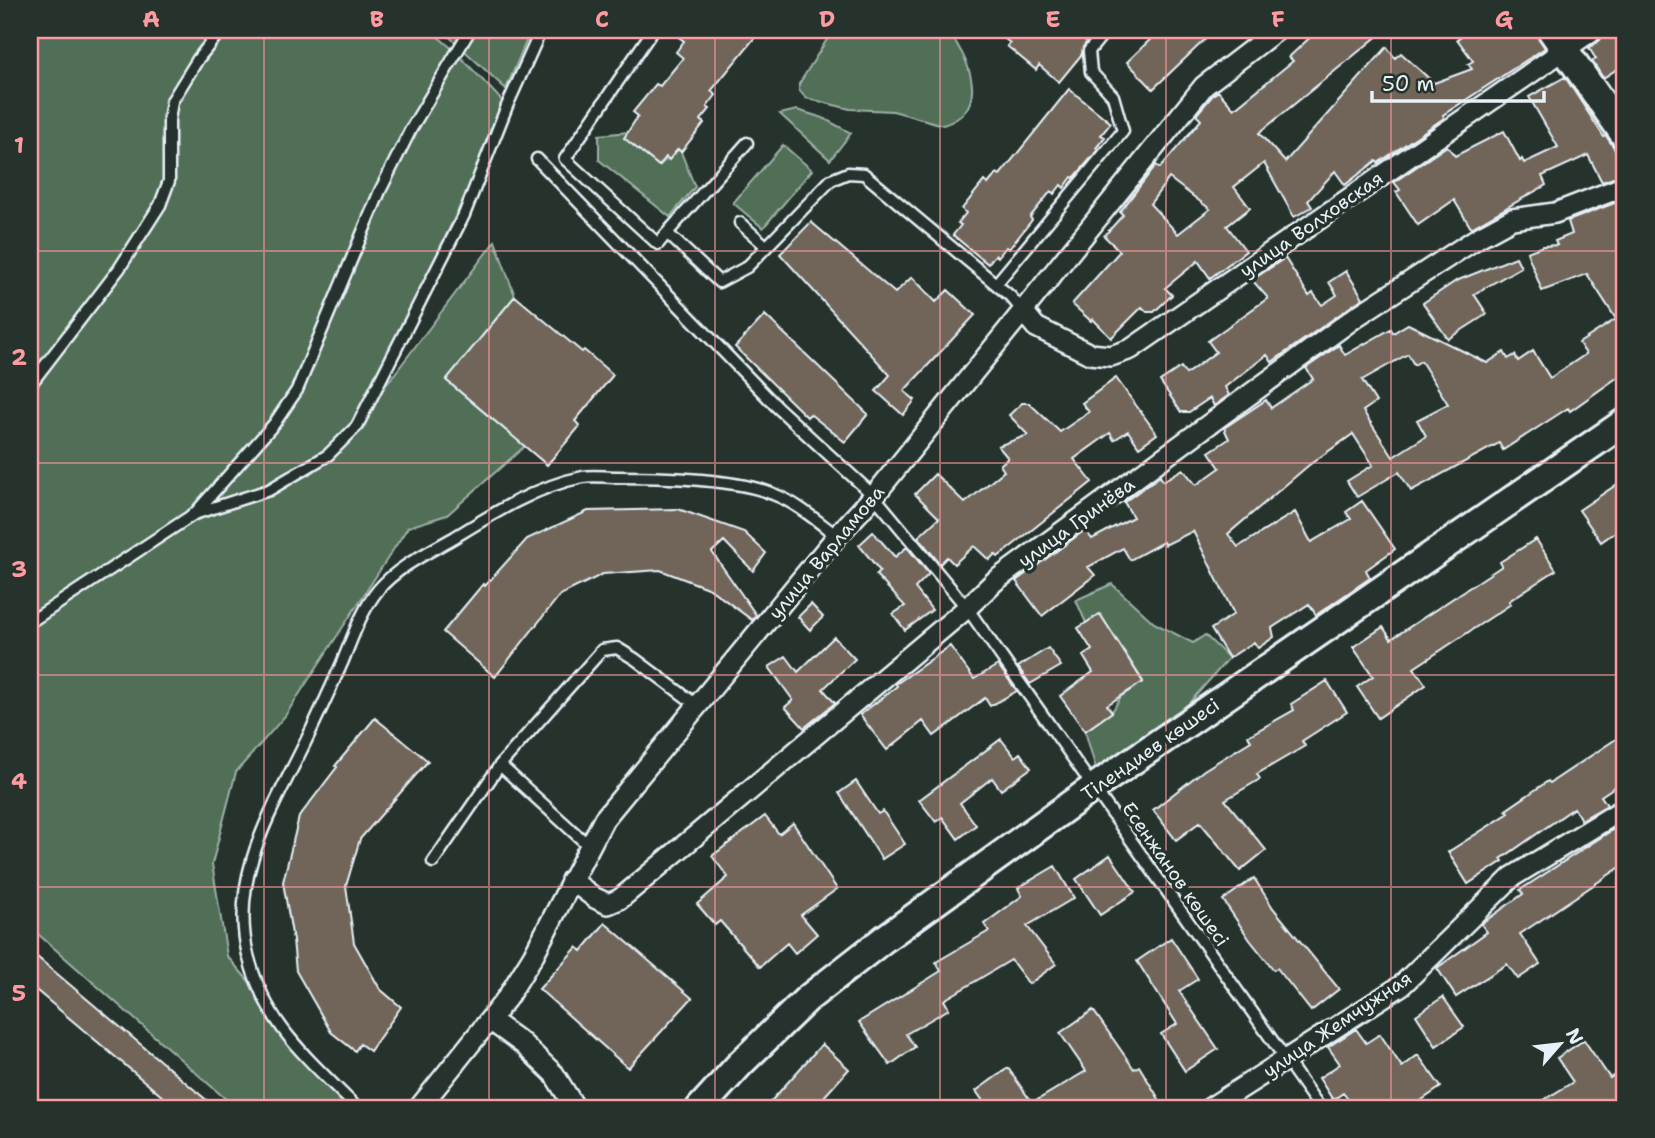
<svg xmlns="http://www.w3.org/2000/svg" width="1655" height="1138" viewBox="0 0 1655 1138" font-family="'Shantell Sans',sans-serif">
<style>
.green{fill:#516e57;stroke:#9cb0a8;stroke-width:2}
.building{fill:#706559;stroke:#e8f1f8;stroke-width:2;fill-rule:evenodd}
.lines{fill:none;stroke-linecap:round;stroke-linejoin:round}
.lane-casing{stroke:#e8f1f8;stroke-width:15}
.street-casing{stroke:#e8f1f8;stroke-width:24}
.secondary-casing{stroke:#e8f1f8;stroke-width:32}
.lane{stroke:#26332d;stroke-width:10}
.street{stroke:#26332d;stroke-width:19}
.secondary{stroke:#26332d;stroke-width:26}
.grid{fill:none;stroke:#ff9aa2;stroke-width:2;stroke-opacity:0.55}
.labels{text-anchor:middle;stroke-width:7;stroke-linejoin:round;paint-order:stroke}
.street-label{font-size:19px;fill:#e8f1f8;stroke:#26332d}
.neatline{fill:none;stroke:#ff9aa2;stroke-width:2.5}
.grid-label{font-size:23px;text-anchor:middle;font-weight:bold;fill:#ff9aa2}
</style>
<rect width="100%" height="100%" fill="#26332d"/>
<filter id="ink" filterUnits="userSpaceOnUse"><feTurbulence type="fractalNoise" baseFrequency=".0143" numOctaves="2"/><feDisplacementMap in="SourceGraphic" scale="14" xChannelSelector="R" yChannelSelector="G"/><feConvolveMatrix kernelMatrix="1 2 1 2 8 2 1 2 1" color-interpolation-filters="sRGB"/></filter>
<g filter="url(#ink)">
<!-- green -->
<path class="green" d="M30,30H430L456,52L507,106L359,421L495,241L515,296L446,380L525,446L447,515L408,527L285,716L236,772L212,864L227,956L359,1108H236L30,927Z
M442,30H531L506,89Z
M833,30H947C969,57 992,110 943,125L893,111L850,109L806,98L799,90V84Z
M797,110L823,118L851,133L830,160L780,114Z
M629,132L625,138L659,166L678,149L681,152L695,187L670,217L599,160V135Z
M783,145L812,170L763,228L733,203Z
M1112,584L1154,623L1193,643L1205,635L1229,658L1169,726L1096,769L1085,731L1112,712L1121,696L1143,681L1100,614L1086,623L1076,600Z"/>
<!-- building -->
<path class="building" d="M669,30H761L711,91L716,95L707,107L710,109L701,120L704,123L681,152L678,149L669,160L666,157L659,166L624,138L638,116L633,112L656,84L660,86L683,58L676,52L684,41Z
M994,30H1072L1087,42L1083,47L1082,54L1059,82L1039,65L1036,70L1007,46L1010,43Z
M1160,30H1215L1153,89L1127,62Z
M1318,30H1385L1259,133L1285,162L1387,47L1395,58L1401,53L1434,83L1472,69L1468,64L1473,61L1457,39L1470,30H1535L1545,48L1443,115L1444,118L1378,163L1376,161L1345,185L1335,171L1308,201L1312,207L1294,217L1264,163L1234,187L1250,208L1227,226L1246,251L1210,278L1198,261L1165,288L1172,295L1154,312H1147L1142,307L1111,338L1093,319L1091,321L1072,304L1120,251L1104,236L1123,215L1120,212L1156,165L1160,168L1201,120L1196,115L1213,95L1218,91L1234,109L1293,61L1289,57ZM1169,178L1210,209L1178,234L1150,204Z
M1605,30H1625V64L1603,78L1592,61L1596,59L1589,48L1600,40Z
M1565,77L1604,137L1606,136L1613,146L1625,169V174L1602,182L1588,155L1542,176L1546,185L1471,228L1454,200L1418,225L1396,192L1400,190L1394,182L1447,146L1455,156L1504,131L1520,161L1522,159L1524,163L1558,147L1529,97Z
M1069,89L1111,123L1101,135L1105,137L1096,148L1098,150L1074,178L1072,177L1064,188L1061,185L1054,194L1051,191L1030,217L1032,220L1009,249L1006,247L998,257L995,255L988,264L953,235L961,225L958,223L966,213L962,209L984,181L988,184L997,173L1000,175Z
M1625,199V372L1570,411L1568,408L1503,450L1499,443L1411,491L1399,472L1357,497L1347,481L1373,465L1353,434L1309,465L1228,534L1238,547L1295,512L1311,542L1351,519L1346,512L1362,501L1395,549L1366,570L1370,578L1316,615L1309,604L1272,628L1274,637L1258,648L1254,642L1229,658L1211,629L1234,614L1193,531L1165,545L1163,542L1130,560L1123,548L1088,567L1095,575L1042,616L1016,581L1085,530L1092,539L1133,517L1124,502L1160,476L1163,481L1183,469L1196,485L1220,468L1209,452L1229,439L1224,428L1266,400L1271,408L1313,379L1306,368L1339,345L1345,355L1391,329L1393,333L1408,324L1487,363L1504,352L1508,359L1515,355L1518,361L1533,351L1550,378L1586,354L1579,343L1616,319L1587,274L1542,291L1527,252L1543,246L1557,245L1555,241L1572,234L1568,221ZM1408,354L1414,365L1421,361L1448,404L1417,420L1426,436L1393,457L1363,411L1376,402L1362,380Z
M811,222L895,293L912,277L936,302L948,290L975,315L904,391L915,400L903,415L876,391L890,375L780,254Z
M1516,257L1521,267L1474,294L1487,314L1448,339L1423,303L1456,281Z
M1285,258L1309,296L1313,293L1322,305L1337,295L1329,282L1346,271L1363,298L1272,362L1267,355L1225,387L1229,395L1214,406L1210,398L1189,412H1181L1160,381L1181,367L1186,374L1216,352L1208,341L1268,298L1252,280Z
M515,296L582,352L584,350L613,375L575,421L580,426L547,465L446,380Z
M765,315L868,414L845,442L810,414L807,417L735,347Z
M1116,378L1157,434L1139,447L1128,431L1114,440L1110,433L1074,459L1092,482L998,557L995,554L989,560L974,546L954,564L947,557L940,564L918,537L939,518L915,494L935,474L965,503L1004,471L1000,465L1008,458L998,446L1028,435L1009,415L1022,403H1029L1060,432L1089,412L1082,403Z
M1625,479V525L1601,542L1579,510Z
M678,509L744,532L766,553L753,571L724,541L712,552L756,615L752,620L710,589L660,570L603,574L560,595L495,677L443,632L483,584L485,586L527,539L588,511Z
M873,532L895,557L907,547L929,574L915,588L932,610L905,630L893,614L905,606L876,575L880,571L859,545Z
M1536,539L1556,570L1509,601L1511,604L1414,668L1426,685L1378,718L1357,687L1373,676L1353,647L1383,627L1391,639L1502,566L1500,562Z
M811,604L823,617L810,630L798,617Z
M1100,614L1143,682L1107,705L1112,712L1085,731L1060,696L1093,672L1083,656L1092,650L1078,628Z
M834,637L855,659L823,689L835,703L804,728L785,707L793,700L769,667L786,656L798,672Z
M950,646L974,679L998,665L1017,691L990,706L985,698L934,736L923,721L887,750L860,715L897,686L896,684Z
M1048,648L1061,666L1030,684L1018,667Z
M1327,681L1347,712L1302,741L1305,746L1257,774L1260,779L1225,800L1266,850L1240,871L1200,822L1176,840L1153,810L1204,770L1251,741L1248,736L1294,710L1291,704Z
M375,718L428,761L360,839L346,886L354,943L380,989L401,1007L370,1051L360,1044L355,1051L331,1032L296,971L293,940L283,882L299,817L337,767L335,766Z
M1625,733V780L1601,796L1607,805L1581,820L1574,808L1501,859L1503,861L1468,884L1448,852L1509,813L1506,810L1548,781L1550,783Z
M1001,739L1015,757L1020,753L1031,768L1001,790L992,778L960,803L976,825L958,839L942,817L936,822L919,800Z
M856,781L878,814L883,811L905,844L882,859L839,793Z
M765,816L779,834L793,823L837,889L801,915L817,934L795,953L787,943L760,967L720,921L715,925L697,904L728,877L712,856Z
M1620,825L1625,833V864L1520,934L1540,964L1518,979L1507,964L1456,997L1437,968L1487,932L1481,924L1523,894L1520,890Z
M1110,855L1135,892L1100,915L1076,879Z
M1055,866L1074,898L1027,926L1056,964L1029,984L1011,960L944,1000L949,1009L906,1034L915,1047L890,1065L859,1022L941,971L936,962L989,931L984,924L1022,896L1018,888Z
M1254,878L1273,908L1339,989L1311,1011L1277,968L1274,970L1250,940L1223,900Z
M605,923L692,998L628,1068L539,989L577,947L582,951Z
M1171,938L1198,979L1179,991L1218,1049L1185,1071L1161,1034L1177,1024L1137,961Z
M30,951L216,1108H176L30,985Z
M1443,997L1464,1027L1436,1046L1416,1015Z
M1093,1010L1134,1069L1139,1066L1159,1099L1145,1108H1024L1086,1071L1060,1033Z
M1356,1029L1366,1043L1380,1034L1402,1067L1418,1055L1441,1087L1410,1108H1355L1343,1093L1333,1100L1319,1078L1340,1064L1328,1047Z
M1584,1040L1610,1078L1625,1068V1104L1618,1108H1531L1573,1082L1557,1058Z
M822,1044L849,1069L814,1108H765Z
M1008,1068L1030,1100L1019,1108H988L976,1091Z"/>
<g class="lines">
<!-- lane casing -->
<g class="lane-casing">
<path id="lane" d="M653,30L565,159L658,244L667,233
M747,143L667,233L719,282L747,267L831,180L848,173L864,174L1010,296L1023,311
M537,159L777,407L874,496L967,608L1320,1108
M740,223L766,246
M996,284L1123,131L1113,96L1091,72L1089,51L1106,30
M30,385L119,269L160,205L169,181V120L172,101L198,59L221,30
M196,512L274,424L297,390L380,191L411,129L470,30
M30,622L194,514L269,490L328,455L357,426L464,215L507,106L541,30
M500,765L602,650L617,648L635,659L698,706
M433,862L500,765L589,846
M357,1108C308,1058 266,1026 248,955C230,880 268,817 300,753C315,723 328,694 342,663C352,639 361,611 378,590C397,567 429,552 455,537C494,513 537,486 583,477C593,475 605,477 616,477C658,477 735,478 773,494C797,503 817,521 837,536"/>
</g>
<!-- street casing -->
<g class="street-casing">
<path id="street" d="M1023,311L1036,327L1090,354L1111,356L1131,349L1593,30
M571,880L595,898L608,904L620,899L967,608L995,581L1357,316L1479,237L1512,219L1555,213L1625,186
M490,1020L523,1044L554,1074L575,1108
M419,1108L507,998L533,956L604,819L837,536L874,496L1204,86L1277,30
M1210,1108L1402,985L1512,877L1625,808"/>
</g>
<!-- secondary casing -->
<g class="secondary-casing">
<path id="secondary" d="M1551,30L1625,136
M700,1108L740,1064L807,999L884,939L1093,788L1625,422"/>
</g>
<!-- lane -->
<use href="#lane" class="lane"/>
<!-- street -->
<use href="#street" class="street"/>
<!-- secondary -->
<use href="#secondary" class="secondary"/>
</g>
</g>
<!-- grid -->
<path class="grid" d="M264,30V1108M489,30V1108M715,30V1108M940,30V1108M1166,30V1108M1391,30V1108M30,251H1625M30,463H1625M30,675H1625M30,887H1625"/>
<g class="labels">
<!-- street labels -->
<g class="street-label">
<text transform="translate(1311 224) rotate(-35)" y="7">улица Волховская</text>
<text transform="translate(1076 522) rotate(-36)" y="7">улица Гринёва</text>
<text transform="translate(826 552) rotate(-50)" y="7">улица Варламова</text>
<text transform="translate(1150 749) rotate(-35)" y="7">Тілендиев көшесі</text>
<text transform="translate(1176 874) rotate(55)" y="7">Есенжанов көшесі</text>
<text transform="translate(1337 1024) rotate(-34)" y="7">улица Жемчужная</text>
</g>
</g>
<!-- margin -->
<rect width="1655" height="1138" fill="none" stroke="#26332d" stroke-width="77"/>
<!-- north arrow -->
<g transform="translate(1560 1044) rotate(62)" stroke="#26332d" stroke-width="5" paint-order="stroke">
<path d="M0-5L12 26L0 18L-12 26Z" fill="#e8f1f8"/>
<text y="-10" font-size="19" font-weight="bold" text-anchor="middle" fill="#e8f1f8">N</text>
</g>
<!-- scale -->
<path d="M1372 91v10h172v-10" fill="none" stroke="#e8f1f8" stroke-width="3.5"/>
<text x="1382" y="91" font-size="21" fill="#e8f1f8" stroke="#26332d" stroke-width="5" paint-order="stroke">50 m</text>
<rect x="38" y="38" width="1578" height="1062" class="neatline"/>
<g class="grid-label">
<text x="151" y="27">A</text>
<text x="377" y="27">B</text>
<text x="602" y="27">C</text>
<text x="827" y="27">D</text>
<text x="1053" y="27">E</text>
<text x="1278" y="27">F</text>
<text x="1504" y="27">G</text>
<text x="19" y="153">1</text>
<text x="19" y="365">2</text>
<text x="19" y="577">3</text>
<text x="19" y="789">4</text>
<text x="19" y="1001">5</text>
</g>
</svg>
